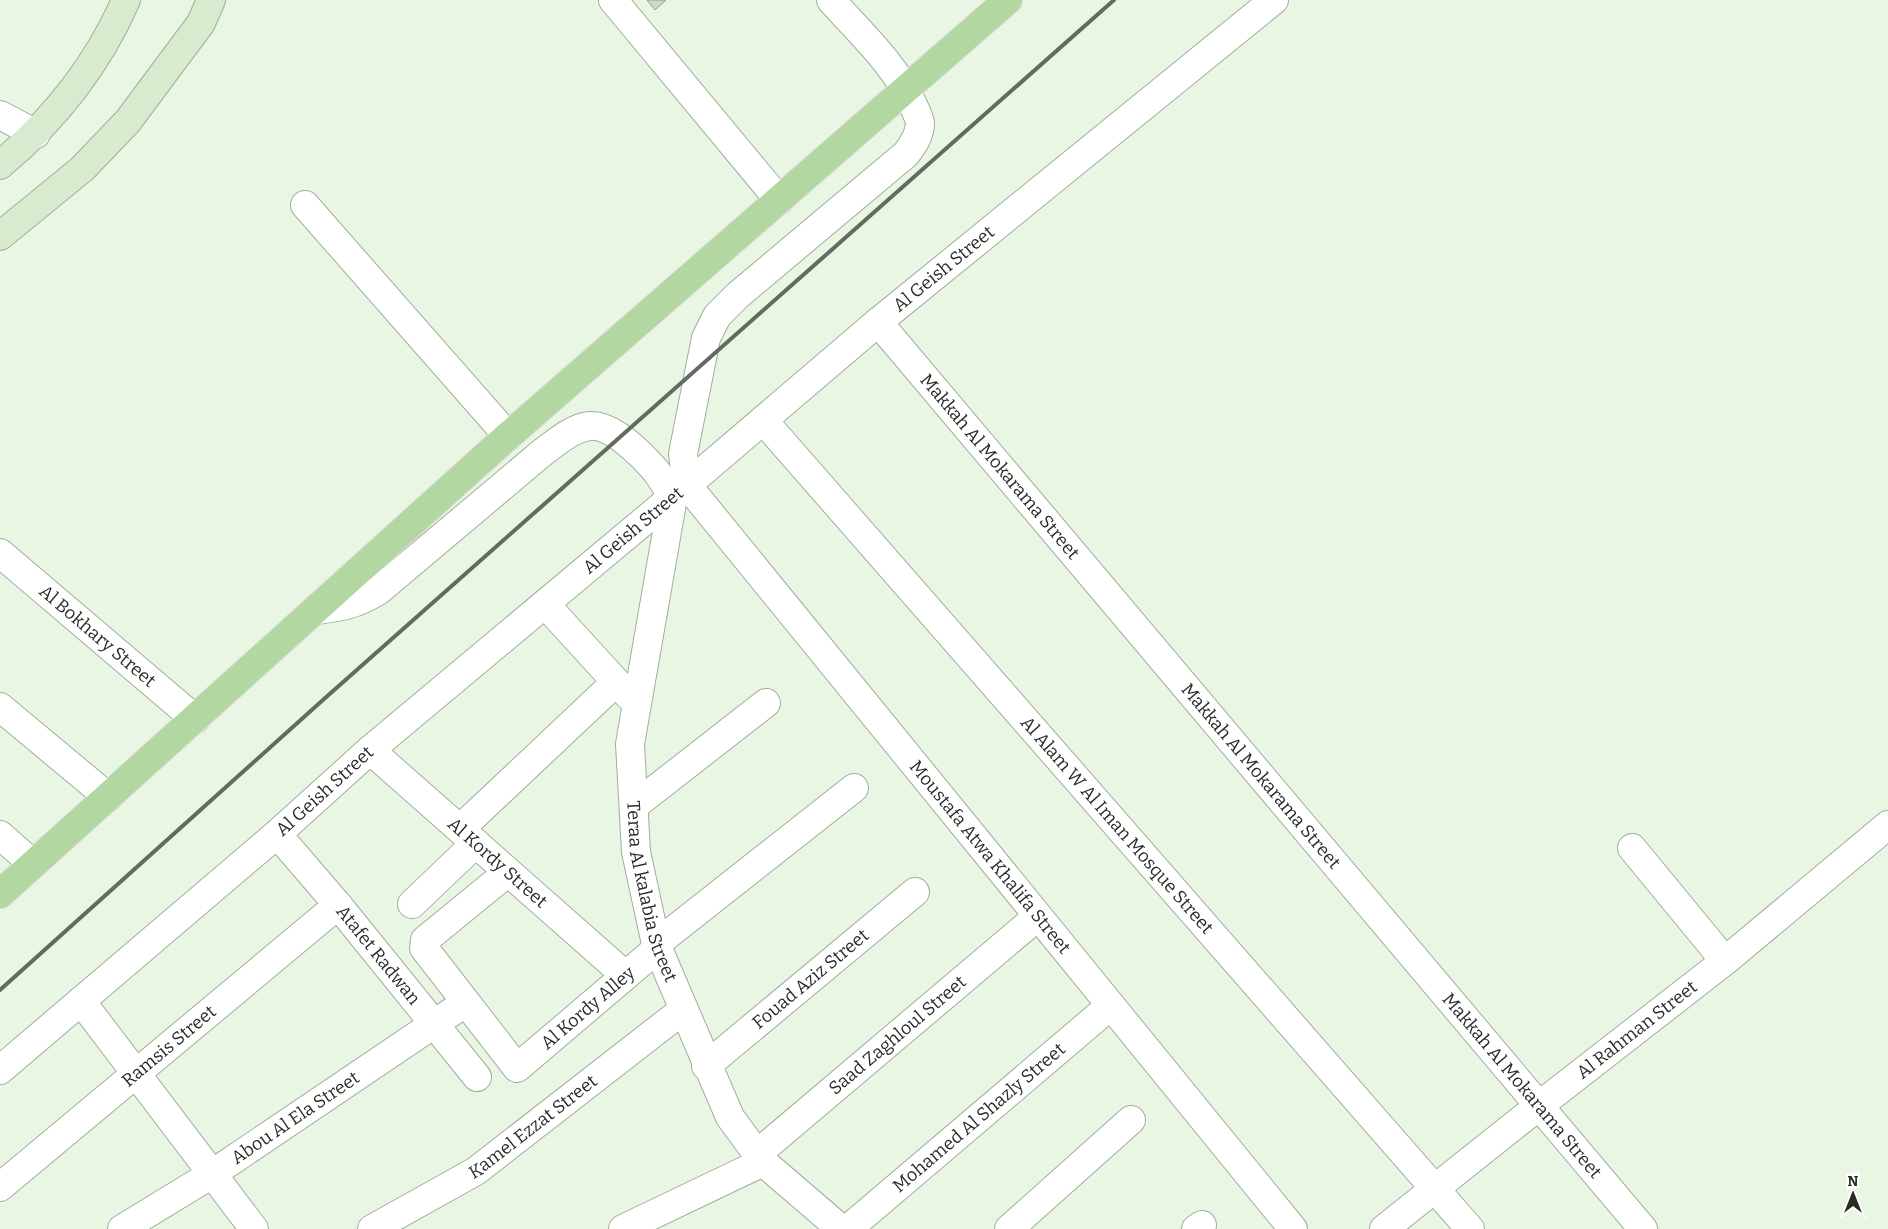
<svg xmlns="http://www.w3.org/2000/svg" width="1888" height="1229" viewBox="0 0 1888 1229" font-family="Bitter,serif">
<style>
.building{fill:#cddac7;stroke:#93a08e}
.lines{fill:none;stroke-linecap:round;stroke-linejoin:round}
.street-casing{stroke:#a1ae9b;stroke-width:30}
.secondary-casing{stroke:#a1ae9b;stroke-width:30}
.primary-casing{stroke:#dcdddc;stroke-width:30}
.street{stroke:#fff;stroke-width:28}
.secondary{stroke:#d9ebcf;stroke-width:28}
.primary{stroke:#b3d7a0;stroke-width:28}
.rail{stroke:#636b60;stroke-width:4}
.labels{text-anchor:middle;stroke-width:5;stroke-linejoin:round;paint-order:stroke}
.street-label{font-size:18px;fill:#272c25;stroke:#fff}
</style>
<rect width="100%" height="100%" fill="#e9f6e3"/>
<!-- building -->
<path class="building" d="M647,0H666L655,10Z"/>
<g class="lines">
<!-- street casing -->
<g class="street-casing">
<g id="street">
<path d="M613,0L779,200"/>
<path id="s1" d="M831,0C860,33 896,65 913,105C916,111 919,117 920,123C920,135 913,145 906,154L738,295L717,316L706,338L683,454L687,485L1293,1229"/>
<path d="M0,115L36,134"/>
<path d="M305,205L508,436"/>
<path id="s2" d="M878,322L1643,1229"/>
<path id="s3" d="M763,420L1470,1229"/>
<path id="s4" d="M0,553L195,719"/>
<path d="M545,604L629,696"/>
<path id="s5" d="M315,610C341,607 355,605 378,591L543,452C557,442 572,428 590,426C612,424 642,455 656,471C662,479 667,488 673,497L630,744L636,852L656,944L730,1117L763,1162L841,1229"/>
<path d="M0,707L108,797"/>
<path id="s6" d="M370,750L625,975"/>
<path d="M634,806L766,703"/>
<path d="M460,829L616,682"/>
<path id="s7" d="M277,834L338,905L477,1077"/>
<path d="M0,835L33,864"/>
<path d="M1632,848L1725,961"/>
<path id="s8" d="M508,872L425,940L424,948L517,1068L658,948"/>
<path d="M412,904L476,843"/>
<path d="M656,944L854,788"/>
<path d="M81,1001L254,1229"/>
<path id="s9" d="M706,1066L915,892"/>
<path id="s10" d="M0,1070L277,834L370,750L687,485L878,322L1274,0"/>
<path id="s11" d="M757,1154L1037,917"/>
<path id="s12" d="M0,1187L338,905"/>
<path id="s13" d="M122,1229L212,1174L465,1003"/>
<path id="s14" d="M372,1229L476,1171L683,1010"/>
<path d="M623,1229L763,1162"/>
<path id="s15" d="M848,1229L1110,1006"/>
<path d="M1009,1229L1131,1120"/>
<path d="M1196,1229L1202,1225"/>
<path id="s16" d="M1384,1229L1540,1105L1725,961L1888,825"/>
</g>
</g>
<!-- secondary casing -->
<g class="secondary-casing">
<path id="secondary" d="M0,165C54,120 98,64 126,0
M0,236L82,169L128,121L201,23L211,0"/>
</g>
<!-- primary casing -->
<g class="primary-casing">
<path id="primary" d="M0,894L508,436L1008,0"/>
</g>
<!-- street -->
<use href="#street" class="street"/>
<!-- secondary -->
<use href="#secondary" class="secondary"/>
<!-- primary -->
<use href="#primary" class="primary"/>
<!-- rail -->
<path class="rail" d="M0,990L324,699L1114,0"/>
</g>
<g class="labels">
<!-- street labels -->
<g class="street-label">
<text dy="6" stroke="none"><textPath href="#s10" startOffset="1238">Al Geish Street</textPath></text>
<text dy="6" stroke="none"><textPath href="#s2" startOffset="189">Makkah Al Mokarama Street</textPath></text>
<text dy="6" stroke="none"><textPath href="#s10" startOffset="832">Al Geish Street</textPath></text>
<text dy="6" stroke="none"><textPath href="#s4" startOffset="128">Al Bokhary Street</textPath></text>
<text dy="6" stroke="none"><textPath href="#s2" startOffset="594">Makkah Al Mokarama Street</textPath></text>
<text dy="6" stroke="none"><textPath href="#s10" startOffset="428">Al Geish Street</textPath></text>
<text dy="6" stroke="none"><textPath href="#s3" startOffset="538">Al Alam W Al Iman Mosque Street</textPath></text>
<text dy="6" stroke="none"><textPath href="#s1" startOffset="1091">Moustafa Atwa Khalifa Street</textPath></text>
<text dy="6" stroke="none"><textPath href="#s6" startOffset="170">Al Kordy Street</textPath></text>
<text dy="6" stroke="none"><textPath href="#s5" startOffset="850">Teraa Al kalabia Street</textPath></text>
<text dy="6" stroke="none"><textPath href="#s7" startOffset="158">Atafet Radwan</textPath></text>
<text dy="6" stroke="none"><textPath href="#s9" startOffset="136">Fouad Aziz Street</textPath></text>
<text dy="6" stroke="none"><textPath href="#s8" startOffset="360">Al Kordy Alley</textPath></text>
<text dy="6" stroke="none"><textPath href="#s16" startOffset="322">Al Rahman Street</textPath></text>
<text dy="6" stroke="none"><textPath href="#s11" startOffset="184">Saad Zaghloul Street</textPath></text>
<text dy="6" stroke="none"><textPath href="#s12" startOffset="220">Ramsis Street</textPath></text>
<text dy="6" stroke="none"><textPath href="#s2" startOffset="999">Makkah Al Mokarama Street</textPath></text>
<text dy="6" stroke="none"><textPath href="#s13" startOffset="206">Abou Al Ela Street</textPath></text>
<text dy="6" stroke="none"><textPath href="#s15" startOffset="172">Mohamed Al Shazly Street</textPath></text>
<text dy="6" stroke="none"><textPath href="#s14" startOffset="191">Kamel Ezzat Street</textPath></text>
</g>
</g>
<!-- north arrow -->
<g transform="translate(1853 1194)" stroke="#ffffff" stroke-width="4" paint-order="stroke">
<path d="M0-4L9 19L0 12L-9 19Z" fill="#272c25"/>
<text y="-8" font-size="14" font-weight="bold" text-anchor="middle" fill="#272c25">N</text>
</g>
</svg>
